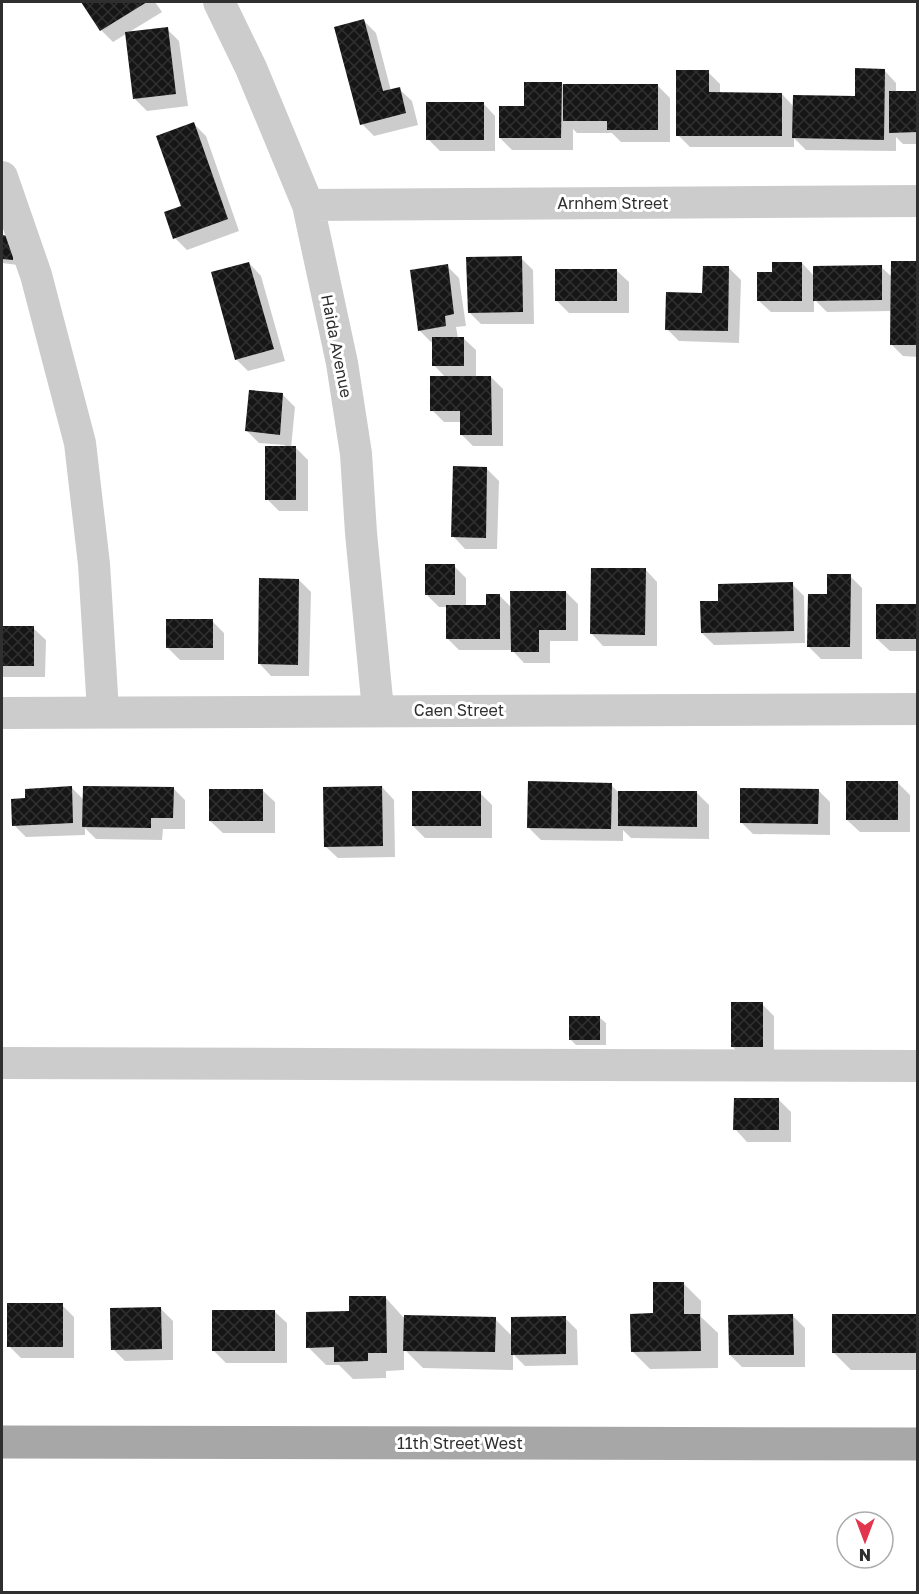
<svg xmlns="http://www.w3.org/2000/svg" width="919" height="1594" viewBox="0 0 919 1594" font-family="'Golos Text',sans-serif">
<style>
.shadow{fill:#0003}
.building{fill:url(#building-cross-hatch)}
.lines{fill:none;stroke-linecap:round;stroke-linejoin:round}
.minor{stroke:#ccc;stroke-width:32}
.major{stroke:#a7a7a7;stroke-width:33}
.labels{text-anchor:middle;stroke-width:6;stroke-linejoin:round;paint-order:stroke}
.street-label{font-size:16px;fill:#2f2f2f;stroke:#fff}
</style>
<defs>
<pattern id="building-cross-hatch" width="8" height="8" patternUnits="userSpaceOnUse" patternTransform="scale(1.5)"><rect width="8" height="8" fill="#161616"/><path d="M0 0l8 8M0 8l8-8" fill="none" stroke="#303030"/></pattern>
</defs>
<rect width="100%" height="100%" fill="#fff"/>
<!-- shadow -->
<path class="shadow" d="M83,2H155L162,12L113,42L101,30Z
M364,21L376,33L391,91L399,89L412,101L418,125L374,136L362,124Z
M167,29L179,41L188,106L147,111L135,99Z
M884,70L896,83V93L918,92V144H903L896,137V151L806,150L794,138V147H690L678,135L708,72L720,84V94H782L794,107L856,98Z
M561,83L564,86L657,85L670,98V142H621L612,133H577L573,129V150H512L500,138L525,107Z
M483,103L495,116V151H440L428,139Z
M194,124L206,136L239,231L187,250L175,238L183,207Z
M2,237L15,238L18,265L2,263Z
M521,258L533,270L534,324H481L469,312Z
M918,262V357L903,356L891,344L892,311L827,312L814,299V312H771L758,300L773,274L802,263L814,276L881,267L892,277Z
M249,263L261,276L285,361L248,371L236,359Z
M447,266L459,278L466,326L456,327L458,338H463L476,350V377H491L503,389V446H473L461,434V422H444L432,410L445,377L434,365V342H431L419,330Z
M729,268L741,280L739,343L679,341L667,329Z
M616,270L629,282V313H569L557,301Z
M283,395L295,407L291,448H296L308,460V511H279L267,499L285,445L259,443L247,431Z
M487,469L499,481L497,549H465L453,536Z
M454,566L466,578V606H488L499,595L512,608L566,592L578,604V641H550V663H524L512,650H459L447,638V607H439L427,595Z
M645,569L657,582V646H603L591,633Z
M850,576L862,588V659H821L809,647Z
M299,580L311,592L309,676H271L259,663Z
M792,584L804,596L805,643L714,645L702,633L720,602Z
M918,606V651H890L877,639Z
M212,621L224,633V660H180L168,648Z
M2,627L33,628L46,640L45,677H2Z
M898,783L910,795V832H860L847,820Z
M611,785L619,793H697L709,805V839L631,838L623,830V841L541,840L529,828Z
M71,787L84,800L173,788L185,800V829H163L162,840L96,839L85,828V835L26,837L14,825L27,800Z
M382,787L394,800L395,857L338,858L325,846Z
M262,790L275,802V833H223L210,821Z
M818,790L830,802V835L753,834L741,822Z
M480,793L492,805V838H425L413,826Z
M762,1004L774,1016V1059H744L732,1046Z
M600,1018L606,1023V1045H576L570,1039Z
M779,1100L791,1112V1142H747L735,1129Z
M683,1283L701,1301V1317L718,1333V1368L650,1369L632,1351L655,1315Z
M385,1297L403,1317L495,1319L512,1336L565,1318L577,1330L578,1365L525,1366L513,1354V1370L423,1368L404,1349V1370L386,1371V1378L353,1379L339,1365H326L308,1347L350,1312Z
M62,1305L74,1317V1358H21L9,1346Z
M161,1309L173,1321V1360L125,1361L113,1349Z
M274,1311L287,1323V1363H226L213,1350Z
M793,1316L805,1328V1367H742L730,1355Z
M918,1316V1370H851L833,1352Z"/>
<!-- building -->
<path class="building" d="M81,2H147L100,31Z
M364,19L383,91L400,87L406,113L360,125L334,27Z
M168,27L176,94L133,99L125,32Z
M855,68L885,69L884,140L792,138L793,95L855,96Z
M676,70H709V92L782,93V136H676Z
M524,82H562L561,138H499V106H524Z
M563,84H658V130H607V121H563Z
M889,91H918V132L889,133Z
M426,102H484V140H426Z
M194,122L228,219L173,239L164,212L181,206L156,136Z
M2,235L15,237L13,260L2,259Z
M522,256L523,312L468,313L466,257Z
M891,261H918V345H890Z
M249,262L274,349L235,360L211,272Z
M772,262H802V301H757V272H772Z
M448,264L454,314L445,316L446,326L418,331L410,270Z
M882,265V300L813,301V266Z
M703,266H729L728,331L665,330L666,292L702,293Z
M555,269H617V301H555Z
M432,337H464V366H432Z
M430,376H491L492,435H460V411H430Z
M249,390L283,393L280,435L245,431Z
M265,446H296V500H265Z
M453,466L487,467L486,538L451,537Z
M425,564H455V595H425Z
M591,568H646L645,635L590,634Z
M827,574H851L850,647H807L808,594H827Z
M259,578L299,579L298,665L258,664Z
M793,582L794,631L701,633L700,601H718V584Z
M510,591H566V630H539V652H511Z
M486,594H500V639H446V605H486Z
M876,604H918V639H876Z
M166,619H213V648H166Z
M2,626H34V666H2Z
M528,781L612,783L611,829L527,828Z
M846,781H898V820H846Z
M72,786L73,823L12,826L11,799L25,798V789Z
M83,786L174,787L173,818H151V828L82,827Z
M382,786L383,846L324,847L323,787Z
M740,788L819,789L818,824L740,823Z
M209,789H263V821H209Z
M412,791H481V826H412Z
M618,791H697V827L618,826Z
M731,1002H763V1047H731Z
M569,1016H600V1040H569Z
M734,1098H779V1130H733Z
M653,1282H684V1314H700L701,1351L631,1352L630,1314L653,1313Z
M349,1296H386L387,1353H368V1361L334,1362V1347L306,1348V1312L349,1311Z
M7,1303H63V1347H7Z
M161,1307L162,1349L111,1350L110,1308Z
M212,1310H275V1351H212Z
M793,1314L794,1355H729L728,1315Z
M832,1314H918V1353H832Z
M404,1315L496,1317L495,1352L403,1351Z
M566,1316V1354L511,1355V1317Z"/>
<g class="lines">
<!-- minor -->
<path class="minor" d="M219,2L251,68L308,205L342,363L356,454L361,533L378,710
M2,177L36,275L80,443L94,564L103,711
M308,205L918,201
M2,713L918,709
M2,1063L918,1066"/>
<!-- major -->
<path class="major" d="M2,1442L918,1444"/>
</g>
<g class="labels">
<!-- street labels -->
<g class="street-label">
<text x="613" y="209">Arnhem Street</text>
<text transform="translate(337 346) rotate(79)" y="6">Haida Avenue</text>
<text x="459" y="716">Caen Street</text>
<text x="460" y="1449">11th Street West</text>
</g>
</g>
<!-- border -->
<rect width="919" height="1594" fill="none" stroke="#2f2f2f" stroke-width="6"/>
<!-- north arrow -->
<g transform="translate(865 1540) rotate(180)"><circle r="28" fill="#ffffff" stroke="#acacac" stroke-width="1.5"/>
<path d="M0-4.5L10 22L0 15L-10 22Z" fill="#e2364f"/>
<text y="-9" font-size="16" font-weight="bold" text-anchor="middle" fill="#2f2f2f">N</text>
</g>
</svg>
